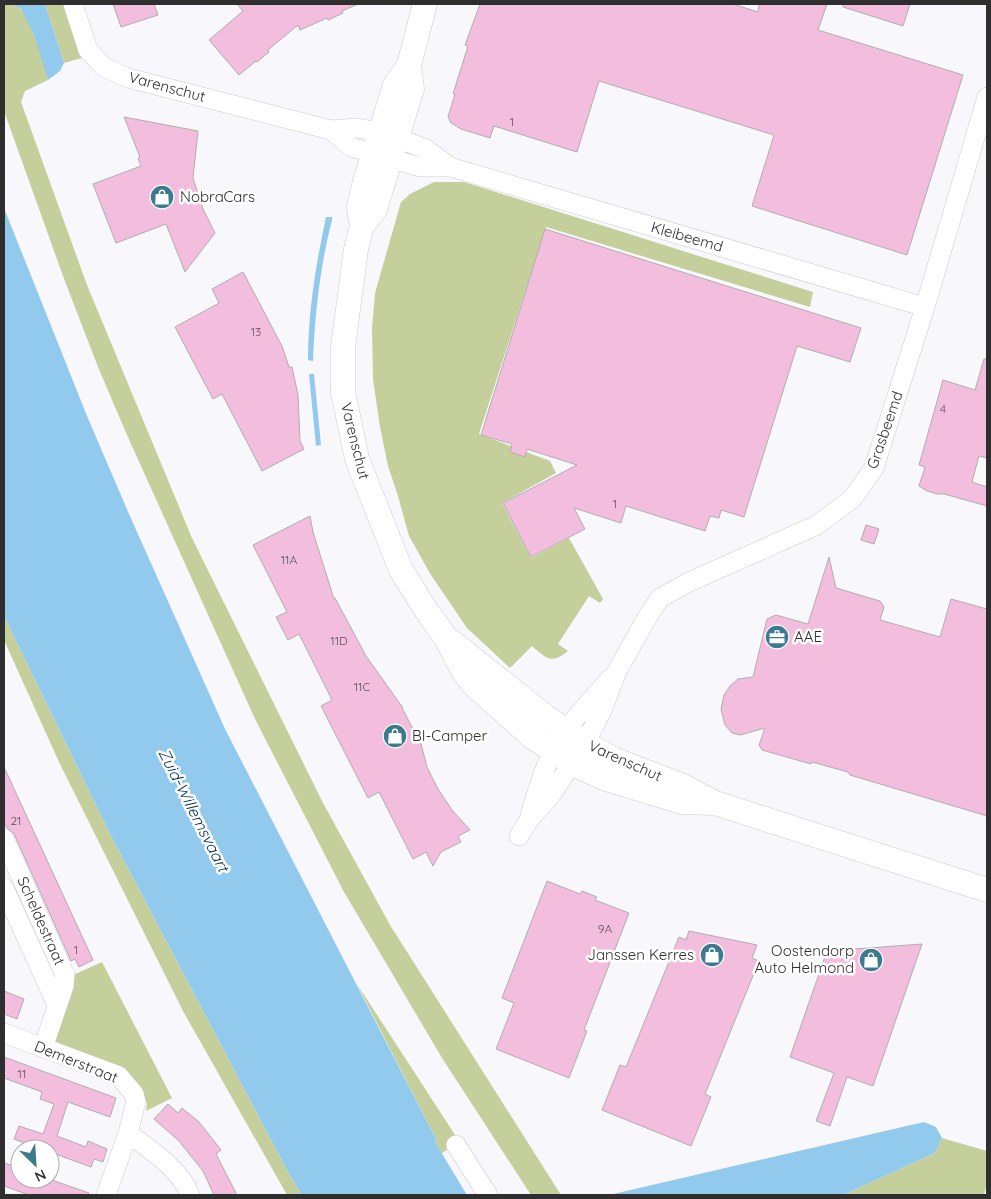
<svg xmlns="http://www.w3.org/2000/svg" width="991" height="1199" viewBox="0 0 991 1199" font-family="Quicksand,sans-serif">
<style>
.green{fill:#c4cf9b}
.water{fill:#92caed}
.building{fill:#f3bdde;stroke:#b1adaf}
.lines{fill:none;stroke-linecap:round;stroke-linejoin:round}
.minor-casing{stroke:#cdcbcf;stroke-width:20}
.tertiary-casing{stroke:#cdcbcf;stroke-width:25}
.minor{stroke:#fff;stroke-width:19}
.tertiary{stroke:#fff;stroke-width:24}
.labels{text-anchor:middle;stroke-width:5;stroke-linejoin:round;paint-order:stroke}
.number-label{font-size:12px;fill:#5f525b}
.street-label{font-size:15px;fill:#2e2e2f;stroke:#fff}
.poi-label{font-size:15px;fill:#2e2e2f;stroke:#fff;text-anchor:start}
.water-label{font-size:16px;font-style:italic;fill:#06354d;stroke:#fff}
</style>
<rect width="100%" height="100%" fill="#f8f7fb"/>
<!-- green -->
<path class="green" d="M4,4C10,4 17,4 21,10C31,22 45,64 48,80L25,91L21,102L87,285L192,538L322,801L390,925L561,1195H531L442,1058L344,892L255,719L127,435L98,367L63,276L4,111Z
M45,4H64L82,58L64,63Z
M434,182H464L813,292L810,307L546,227L479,434L550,461L556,473L502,503L531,558L569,538L603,599L600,603L589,596L558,644L568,651C551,665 546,658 532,646L510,668L467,628L431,575L409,536L398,496L388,466L380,427L373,379L372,328L375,293L401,202L410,194Z
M4,616L111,836L289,1174L302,1195H287L183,1011L59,762L4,640Z
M102,962L172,1098L146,1111L147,1104L142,1089L126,1070L51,1043L73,975Z
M357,984L459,1141L441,1154L435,1142L437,1141Z
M942,1138L987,1151V1183L984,1195H843L935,1153Z"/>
<!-- water -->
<path class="water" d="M12,4H45L64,63L60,71L48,80L34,35L21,9Z
M4,208L87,416L129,514L225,729L437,1141L435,1142L467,1195H302L289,1174L111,836L4,616Z
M326,217H332V220C320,267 315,312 313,361L308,360C308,312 316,264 326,217Z
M309,374H314L321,445L316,446Z
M924,1122L936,1127L942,1138L935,1153L843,1195H609Z"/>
<!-- building -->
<path class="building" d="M113,4H154L158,15L121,27Z
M237,4H358L342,11L343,13L328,20L327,18L300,30L298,25L268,50L269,52L257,62L256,61L239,75L209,40L243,11Z
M480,4H733L758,12L759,4H827L818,30L963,75L907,255L752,206L774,135L599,81L577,152L494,126L490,138L461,129L451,123L448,117L455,94H453L468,46L465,45Z
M843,4H910L903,26L843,7Z
M124,117L198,131L193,178L203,209L215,233L185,272L166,224L116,243L93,184L141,166L138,158L140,157Z
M545,229L861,328L850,362L797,346L744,517L721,510L719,518L710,516L705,531L626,506L621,523L574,508L585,529L531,557L503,503L577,465L527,449L525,457L510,452L512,444L481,435Z
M243,272L282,346L289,367H292L298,395L300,441L304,449L262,471L222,394L213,399L175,327L219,303L212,289Z
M984,359H987V458L979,456L972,482L987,487V506L944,494H937L927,491L919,486L925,467L919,465L943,380L975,390Z
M310,516L313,532L334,599L335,598L366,656L403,708H402L421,744L427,767L438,789L452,810L470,830L458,836L461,842L441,852L433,866L426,852L413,859L379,792L368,798L321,706L332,700L299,634L288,640L276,617L287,612L253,545Z
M866,525L879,529L874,544L861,540Z
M829,557L836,588L880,601L884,607L880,620L940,637L951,599L987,609V816L850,775L848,772L812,762L811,764L762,750L759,745L765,728L740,735L732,733L725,725L721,709L724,695L730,686L738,679L753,677L767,619L776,615L808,624Z
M4,767L93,960L79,967L75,959L71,961L14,834L7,828L4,822Z
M547,881L580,894L582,891L597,897L595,900L629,913L584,1030L587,1031L569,1078L496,1049L514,1003L502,998Z
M689,931L757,945L752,958L759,961L712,1077L705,1094L711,1097L691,1146L602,1110L620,1065L626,1067L679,937L686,940Z
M922,944L873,1086L847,1077L830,1126L816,1121L834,1073L790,1057L827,951Z
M4,991L24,999L17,1019L4,1014Z
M4,1057L116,1098L110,1117L68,1102L57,1136L86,1147L88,1141L107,1149L103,1162L94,1159L91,1167L50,1152V1149H40L14,1139L19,1126L43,1134L54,1104L40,1099L42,1092L4,1078Z
M168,1104L178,1113L182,1108L199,1122L214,1141L221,1150L216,1154L237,1195H214L203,1171L179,1141L154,1119Z
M4,1163L20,1168V1179H49L89,1193L88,1195H29L4,1186Z"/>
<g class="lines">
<!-- minor casing -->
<g class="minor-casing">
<path id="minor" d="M73,4L88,50L104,67L128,78L331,130L357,128L380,132L426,149L450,167
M331,130L351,147L420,167H450L925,307
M530,815C537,793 543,769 554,749C569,723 590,701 610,679
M519,836L529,820L551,795L585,743L602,711L617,671L648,616L660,598L689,582L817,525L852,499L874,468L925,307L987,97
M4,839L65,975L64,986L43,1048
M4,888L57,1005
M4,1033L119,1076L134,1094L136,1102L128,1133L106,1195
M128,1133C150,1150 180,1168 190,1195
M456,1145L488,1195"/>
</g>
<!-- tertiary casing -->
<g class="tertiary-casing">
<path id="tertiary" d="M409,65L412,89L375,209L362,226L356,249L343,347V392L357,459L401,570L426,610L446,638L463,671L473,684L531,736L573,764L603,778L682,802L715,803
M361,220L359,207L365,181L395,85L409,65L425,4
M452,642L546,717L585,743L613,759L683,786L715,803L987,890"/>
</g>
<!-- minor -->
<use href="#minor" class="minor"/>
<!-- tertiary -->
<use href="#tertiary" class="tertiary"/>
</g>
<!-- icons -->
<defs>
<g id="shop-disc" transform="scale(1.25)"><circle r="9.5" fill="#3b7a8f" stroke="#fff"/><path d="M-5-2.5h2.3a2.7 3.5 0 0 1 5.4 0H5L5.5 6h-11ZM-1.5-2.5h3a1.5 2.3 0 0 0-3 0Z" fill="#fff"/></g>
<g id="office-disc" transform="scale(1.25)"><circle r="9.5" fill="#3b7a8f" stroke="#fff"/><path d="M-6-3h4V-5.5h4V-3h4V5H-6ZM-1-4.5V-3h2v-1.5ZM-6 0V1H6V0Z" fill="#fff"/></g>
</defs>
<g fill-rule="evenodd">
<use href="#shop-disc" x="162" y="197"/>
<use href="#office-disc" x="777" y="637"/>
<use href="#shop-disc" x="395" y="736"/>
<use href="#shop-disc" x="712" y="955"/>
<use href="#shop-disc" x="871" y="960"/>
</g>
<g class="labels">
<!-- number labels -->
<g class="number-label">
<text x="512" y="126">1</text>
<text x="256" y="336">13</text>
<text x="943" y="413">4</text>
<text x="615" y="508">1</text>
<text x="289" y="564">11A</text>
<text x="339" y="645">11D</text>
<text x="362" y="691">11C</text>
<text x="16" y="825">21</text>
<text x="605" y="933">9A</text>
<text x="76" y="954">1</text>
<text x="22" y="1078">11</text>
</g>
<!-- street labels -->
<g class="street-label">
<text transform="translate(167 87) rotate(15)" y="5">Varenschut</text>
<text transform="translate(687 237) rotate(16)" y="5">Kleibeemd</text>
<text transform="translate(885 430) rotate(-71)" y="5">Grasbeemd</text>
<text transform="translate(355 441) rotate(76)" y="5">Varenschut</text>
<text transform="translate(625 761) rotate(24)" y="5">Varenschut</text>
<text transform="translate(41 921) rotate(66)" y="5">Scheldestraat</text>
<text transform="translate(76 1062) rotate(22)" y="5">Demerstraat</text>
</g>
<!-- poi labels -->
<g class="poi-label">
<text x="180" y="202">NobraCars</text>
<text x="794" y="642">AAE</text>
<text x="412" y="741">BI-Camper</text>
<text x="854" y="956" text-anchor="end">Oostendorp<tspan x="854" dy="17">Auto Helmond</tspan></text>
<text x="694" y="960" text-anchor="end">Janssen Kerres</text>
</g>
<!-- water labels -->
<g class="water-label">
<text transform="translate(194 810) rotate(63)" y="6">Zuid-Willemsvaart</text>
</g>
</g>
<!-- border -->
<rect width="991" height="1199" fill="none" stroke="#2e2e2f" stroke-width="10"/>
<!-- north arrow -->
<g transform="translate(35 1164) rotate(155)"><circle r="24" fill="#ffffff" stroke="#ababac"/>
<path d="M0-4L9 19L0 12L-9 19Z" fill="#3b7a8f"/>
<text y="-8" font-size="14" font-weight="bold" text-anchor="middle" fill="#2e2e2f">N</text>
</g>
</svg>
